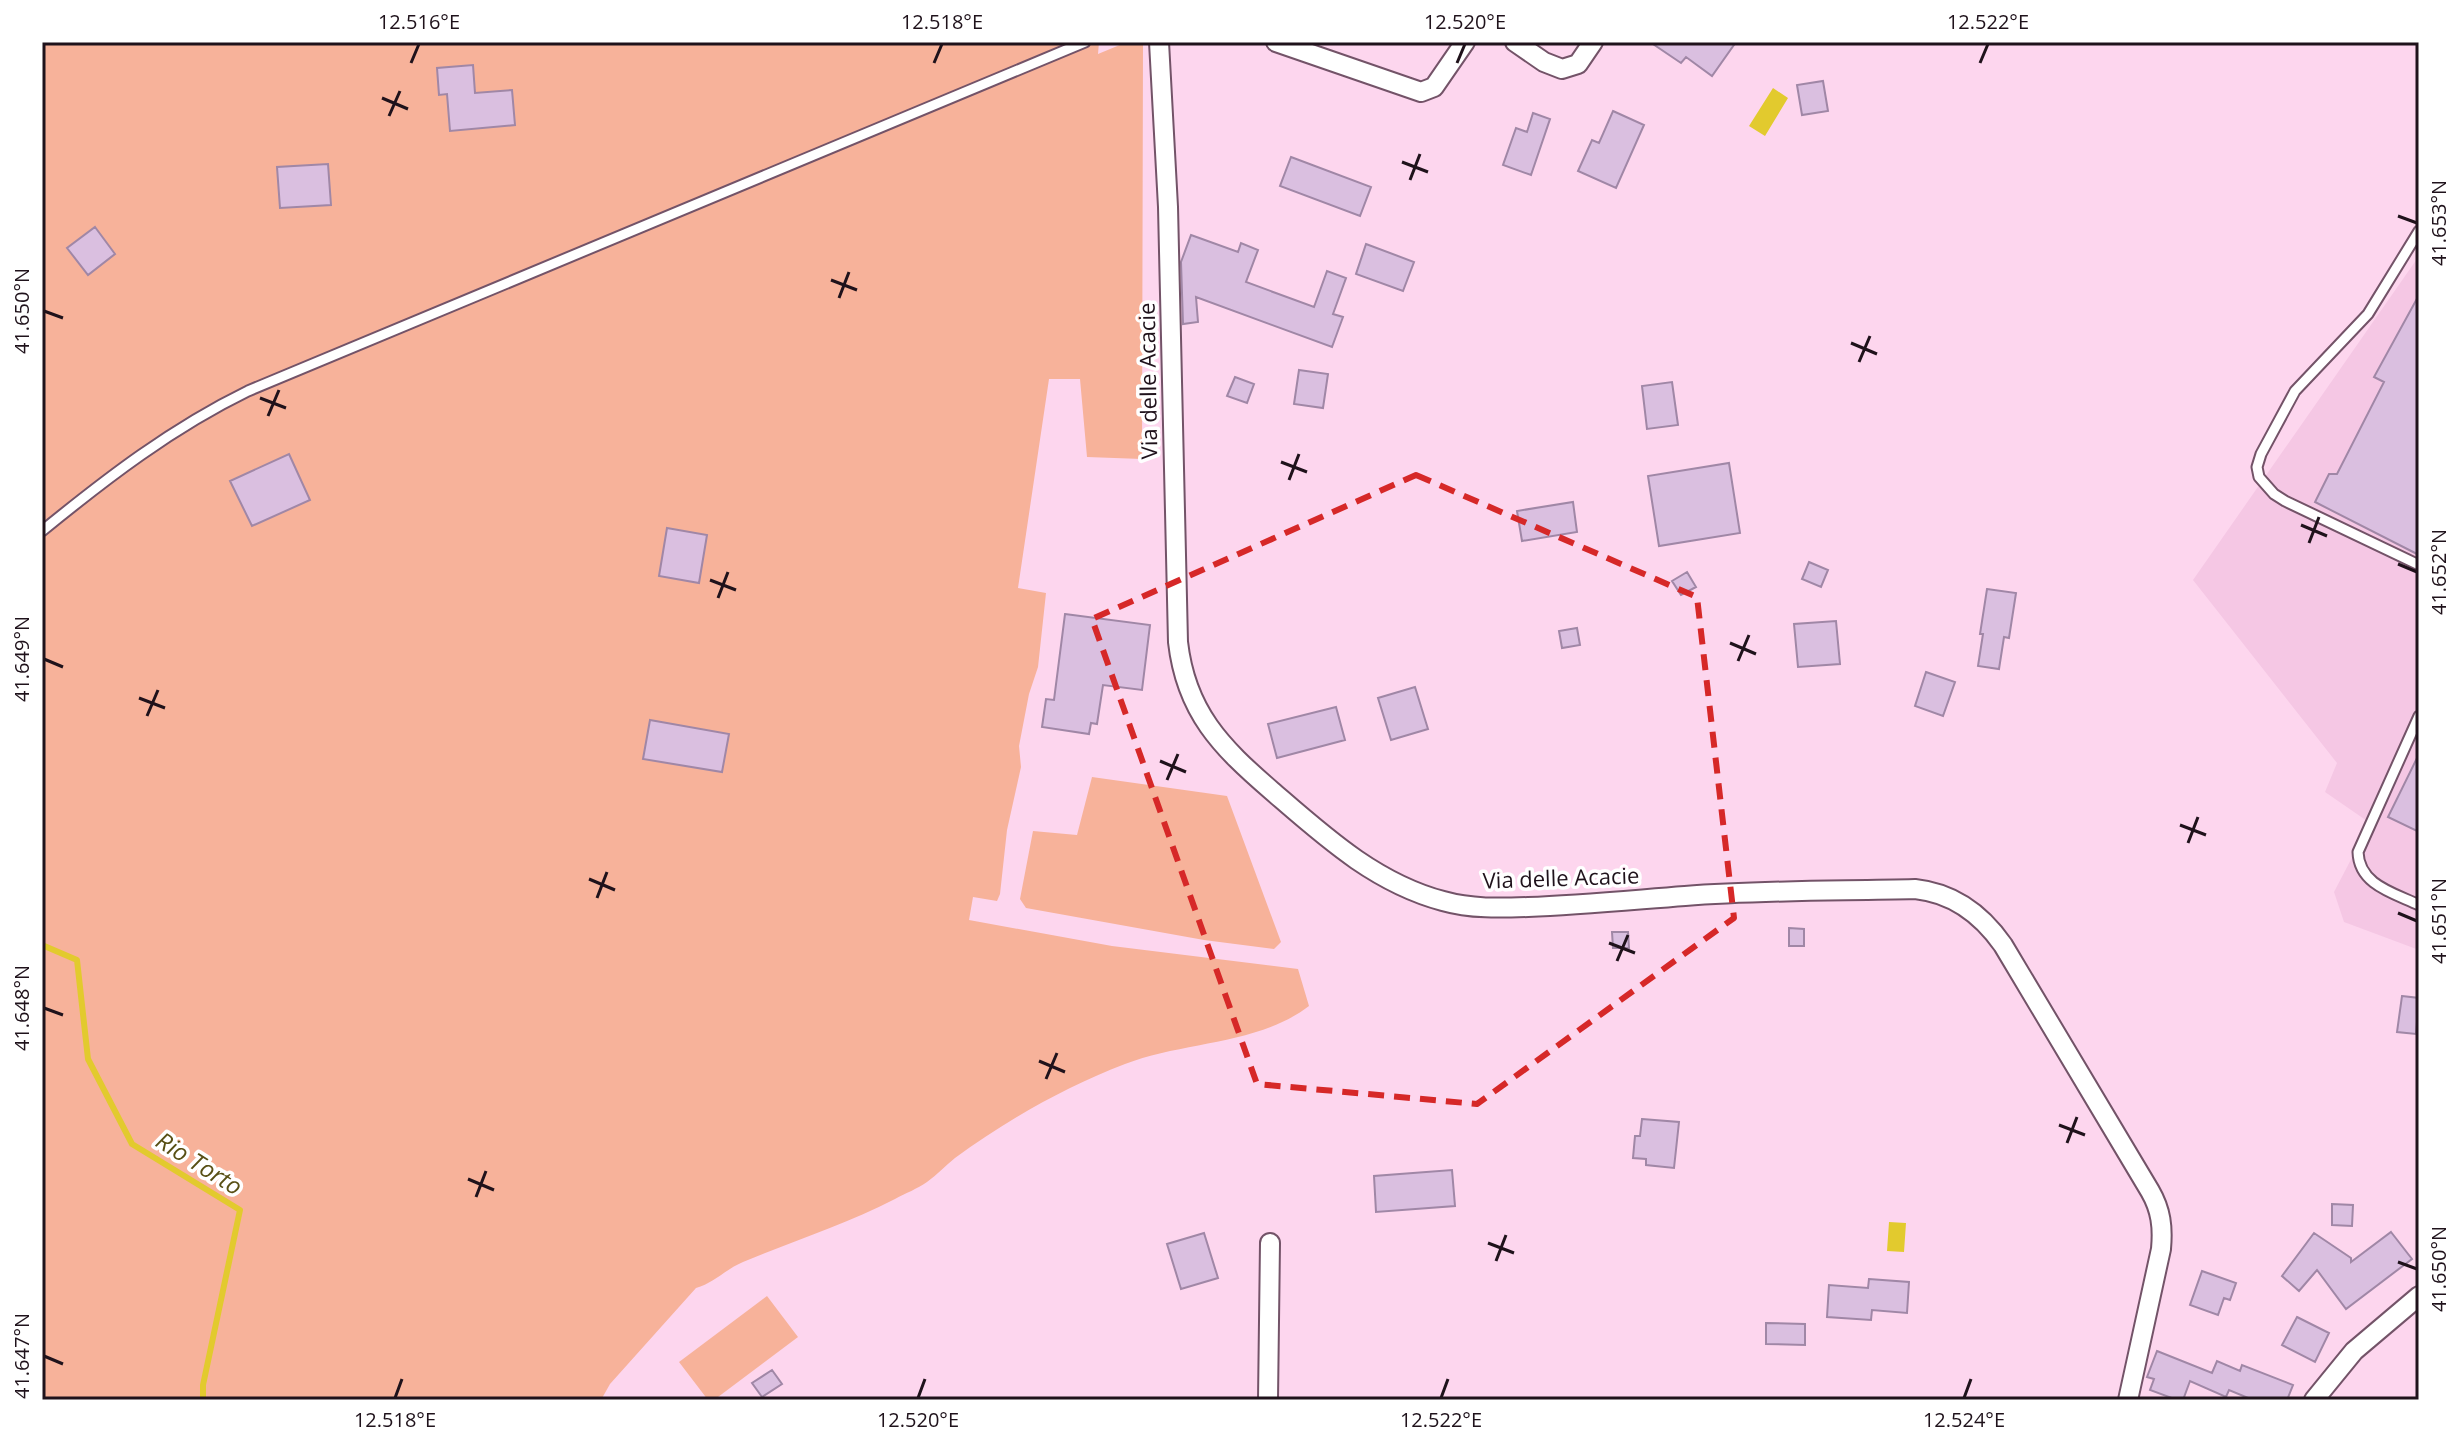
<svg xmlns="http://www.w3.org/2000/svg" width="2461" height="1442" viewBox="0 0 2461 1442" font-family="'Open Sans',sans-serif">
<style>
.built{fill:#f5c7e4}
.green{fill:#f7b29a}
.water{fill:#e2ca2e}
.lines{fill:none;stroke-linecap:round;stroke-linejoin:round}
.stream{stroke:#e2ca2e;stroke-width:6}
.building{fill:#dabfe0;stroke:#a087a6;stroke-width:2}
.lane-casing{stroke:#735368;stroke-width:13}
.street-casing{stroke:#735368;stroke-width:22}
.lane{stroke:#fff;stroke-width:9}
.street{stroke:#fff;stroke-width:18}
.marked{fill:none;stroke:#d62828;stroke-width:6;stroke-dasharray:16 10;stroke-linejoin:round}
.ticks{fill:none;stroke:#1f121b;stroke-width:3}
.labels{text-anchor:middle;stroke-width:7;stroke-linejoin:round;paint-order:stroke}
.street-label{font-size:22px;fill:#1f121b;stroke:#fff}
.water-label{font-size:24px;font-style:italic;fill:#584f14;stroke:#fff}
.neatline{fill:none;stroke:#1f121b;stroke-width:3}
.ticks-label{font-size:20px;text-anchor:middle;fill:#1f121b}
</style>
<rect width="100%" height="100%" fill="#fdd6ee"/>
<!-- built -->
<path class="built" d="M2419,256V950L2344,922L2334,892L2370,823L2325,792L2337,763L2193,580Z"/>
<!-- green -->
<path class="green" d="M42,42H1099L1098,54L1127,42H1143L1142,459L1087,457L1080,379H1049L1018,588L1046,593L1038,667L1029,694L1019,746L1021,767L1007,830L1000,894L997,901L973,897L969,920L1112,946L1298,969L1309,1006C1258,1045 1184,1041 1125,1064C1065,1087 1007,1120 955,1158C946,1165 937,1175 927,1182C917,1189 906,1193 895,1199C846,1224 794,1241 743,1262C726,1269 714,1283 696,1288L610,1384L601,1400H42Z
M1092,777L1227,796L1281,942L1274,949L1204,940L1026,908L1020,899L1033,831L1077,835Z
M767,1296L798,1337L714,1400H708L679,1362Z"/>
<!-- water -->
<path class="water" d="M1773,88L1788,98L1765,136L1749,126Z
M1889,1222L1906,1223L1904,1252L1887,1251Z"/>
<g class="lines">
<!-- stream -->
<path class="stream" d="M42,945L77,960L88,1059L132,1144L240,1210L203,1385V1400"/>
</g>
<!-- building -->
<path class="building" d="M1650,42H1736L1712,76L1686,57L1681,63Z
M473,65L475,93L512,90L515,125L450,131L447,94L439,95L437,68Z
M1823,81L1828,111L1802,115L1797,85Z
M1613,111L1644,125L1616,188L1578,171L1592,140L1599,143Z
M1533,113L1550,119L1531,175L1503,165L1516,128L1527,132Z
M1291,157L1371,187L1360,216L1280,186Z
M328,164L331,205L280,208L277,167Z
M95,227L115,254L88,275L67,248Z
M1191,235L1238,252L1241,243L1258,250L1246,282L1314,307L1327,271L1346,278L1333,314L1343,317L1332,347L1196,297L1198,322L1183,324L1181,262Z
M1366,244L1414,262L1403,291L1356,274Z
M2419,295V555L2315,502L2329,474H2337L2384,382L2374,377Z
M1299,370L1328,374L1323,408L1294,404Z
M1235,377L1254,384L1247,403L1227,396Z
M1672,382L1678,425L1647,429L1642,386Z
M289,454L310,500L252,526L230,481Z
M1729,463L1740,533L1659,546L1648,476Z
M1573,502L1577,532L1522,541L1517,511Z
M667,528L707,535L699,583L659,576Z
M1809,562L1828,570L1821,587L1802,579Z
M1687,572L1696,587L1681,595L1672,581Z
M1987,589L2016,593L2009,638L2004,637L1999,669L1978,666L1983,634H1980Z
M1065,614L1150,625L1142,690L1103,685L1097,724L1091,723L1089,734L1042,727L1046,699L1054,700Z
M1836,621L1840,664L1798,667L1794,624Z
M1577,628L1580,645L1562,648L1559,631Z
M1926,672L1955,682L1943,716L1915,706Z
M1415,687L1428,729L1391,740L1378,698Z
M1336,707L1345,740L1277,758L1268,724Z
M650,720L729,734L722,772L643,759Z
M2419,754V832L2388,817Z
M1789,928L1804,929V946H1789Z
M1612,932H1628L1629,948H1613Z
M2402,996L2419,998L2416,1034L2397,1032Z
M1642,1119L1679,1122L1674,1168L1646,1165V1159L1633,1158L1635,1136H1640Z
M1452,1170L1455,1206L1376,1212L1374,1176Z
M2332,1204L2353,1205L2352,1226L2332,1225Z
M2391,1232L2412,1259L2346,1309L2317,1270L2299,1291L2282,1276L2314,1233L2351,1258V1262Z
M1204,1233L1218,1278L1181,1289L1167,1244Z
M2202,1271L2236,1283L2230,1300L2224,1298L2218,1315L2190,1305Z
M1869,1279L1909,1282L1907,1313L1872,1310L1871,1320L1827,1317L1829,1285L1868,1288Z
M2297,1317L2329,1333L2315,1362L2282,1345Z
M1766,1323L1805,1324V1345L1766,1344Z
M2157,1351L2212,1373L2217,1361L2240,1371L2242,1365L2293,1385L2287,1400H2253L2229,1390L2226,1397L2190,1381L2183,1400H2177L2150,1390L2154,1379L2147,1377Z
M772,1370L782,1384L762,1397L752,1383Z"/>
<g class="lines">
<!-- lane casing -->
<g class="lane-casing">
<path id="lane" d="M2419,231L2368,314L2295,391L2261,454L2257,467L2259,477L2274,494L2285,501L2419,565
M42,531C107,478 172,428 248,391L1085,42
M2419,716L2358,852C2359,885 2394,893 2419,905"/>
</g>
<!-- street casing -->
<g class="street-casing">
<path id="street" d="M1159,42L1168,207L1178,642C1186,712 1221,747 1272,791C1324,836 1375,883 1443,901C1471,909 1500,908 1528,907C1581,905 1632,900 1685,896C1761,890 1839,891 1915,889C1953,893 1982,915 2003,945L2150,1191C2161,1210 2163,1227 2161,1249L2128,1400
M1276,42L1421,92L1434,87L1465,42
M1515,42L1544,62L1562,69L1578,64L1593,42
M1268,1400L1270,1243
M2314,1400L2354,1351L2419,1296"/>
</g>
<!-- lane -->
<use href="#lane" class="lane"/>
<!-- street -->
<use href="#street" class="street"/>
</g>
<!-- marked area -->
<path class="marked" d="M1416,475L1697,597L1734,918L1477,1104L1257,1084L1092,619Z"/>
<!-- ticks -->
<path class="ticks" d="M411,63L419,44M934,63L942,44M1457,63L1465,44M1980,63L1988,44M382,98L408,109M389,116L400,91M1402,162L1428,172M1410,180L1420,154M2398,216L2417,223M831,280L857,290M839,298L849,272M44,311L63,318M1851,343L1877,354M1859,362L1870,336M260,398L286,408M268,416L279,390M1281,462L1307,472M1289,480L1299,454M2301,525L2327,536M2309,543L2319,517M2398,564L2417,572M710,580L736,590M718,598L728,572M1730,643L1756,654M44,659L63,667M1738,661L1749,635M139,698L165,708M147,716L158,690M1160,761L1186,772M1167,780L1178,754M2180,825L2206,835M2188,843L2198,817M589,879L615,890M597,898L607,872M2398,913L2417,921M1609,943L1635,953M1617,961L1628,935M44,1008L63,1015M1039,1061L1065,1072M1046,1079L1057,1053M2059,1125L2085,1135M2067,1143L2077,1117M468,1179L494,1190M476,1197L486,1171M1488,1243L1514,1253M1496,1261L1506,1235M2398,1262L2417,1269M44,1356L63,1364M395,1398L402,1379M918,1398L925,1379M1441,1398L1448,1379M1964,1398L1971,1379"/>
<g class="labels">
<!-- street labels -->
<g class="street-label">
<text transform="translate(1148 381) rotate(-91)" y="8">Via delle Acacie</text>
<text transform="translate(1561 878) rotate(-2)" y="8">Via delle Acacie</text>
</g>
<!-- water labels -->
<g class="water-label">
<text transform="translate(199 1164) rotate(32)" y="8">Rio Torto</text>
</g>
</g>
<!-- border -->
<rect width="2461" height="1442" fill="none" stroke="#ffffff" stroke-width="88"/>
<rect x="44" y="44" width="2373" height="1354" class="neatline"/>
<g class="ticks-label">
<text x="419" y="29">12.516°E</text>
<text x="942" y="29">12.518°E</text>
<text x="1465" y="29">12.520°E</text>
<text x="1988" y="29">12.522°E</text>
<text transform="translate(2439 223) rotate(-90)" y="7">41.653°N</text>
<text transform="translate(22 311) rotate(-90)" y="7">41.650°N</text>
<text transform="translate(2439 572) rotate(-90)" y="7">41.652°N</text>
<text transform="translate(22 659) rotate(-90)" y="7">41.649°N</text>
<text transform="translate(2439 921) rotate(-90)" y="7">41.651°N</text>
<text transform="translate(22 1008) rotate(-90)" y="7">41.648°N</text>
<text transform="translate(2439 1269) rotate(-90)" y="7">41.650°N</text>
<text transform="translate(22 1356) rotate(-90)" y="7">41.647°N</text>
<text x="395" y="1427">12.518°E</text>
<text x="918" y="1427">12.520°E</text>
<text x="1441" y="1427">12.522°E</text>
<text x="1964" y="1427">12.524°E</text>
</g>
</svg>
